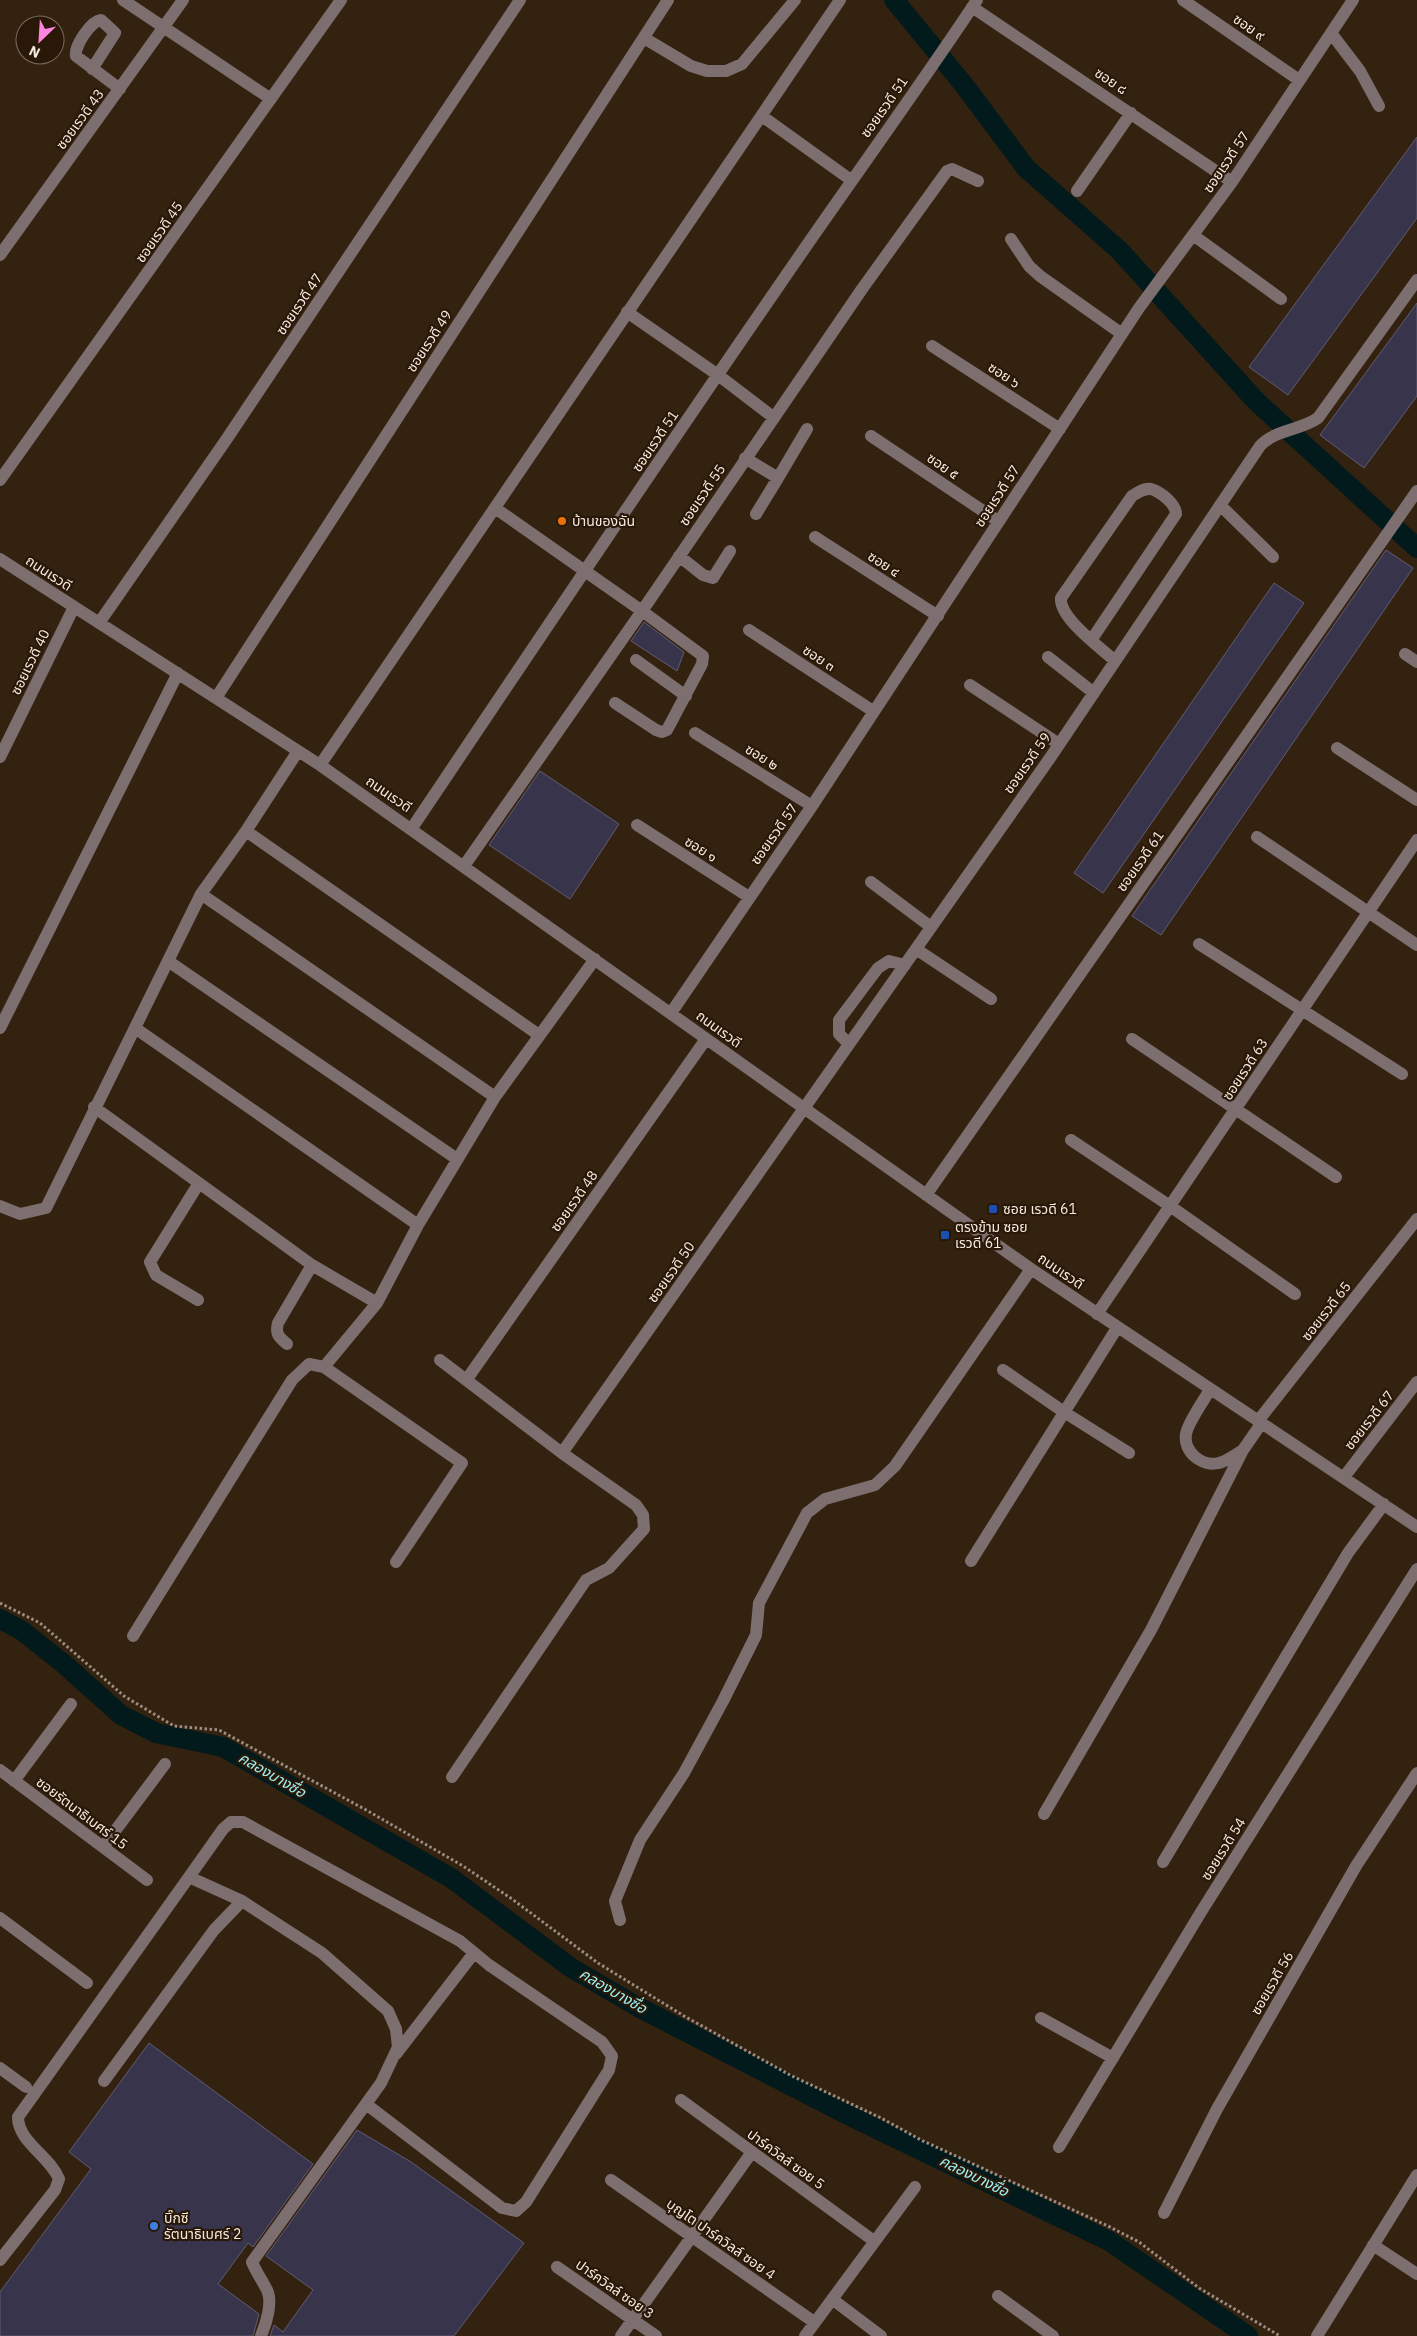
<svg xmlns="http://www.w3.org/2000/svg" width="1417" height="2336" viewBox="0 0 1417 2336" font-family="'IBM Plex Sans','Noto Sans Thai',sans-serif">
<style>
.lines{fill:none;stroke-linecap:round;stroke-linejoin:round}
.canal{stroke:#021a1b;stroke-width:20}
.building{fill:#38344b;stroke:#605c74}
.path{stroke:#9c8d80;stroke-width:3;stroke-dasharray:2.5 2.5;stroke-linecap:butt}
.minor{stroke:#7d6f6f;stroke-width:12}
.food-dot{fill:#e8710a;stroke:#291808;stroke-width:2}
.transit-dot{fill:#1a4fb4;stroke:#291808;stroke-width:2}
.shop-dot{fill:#3f7fe0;stroke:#291808;stroke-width:2}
.labels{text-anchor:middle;stroke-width:4.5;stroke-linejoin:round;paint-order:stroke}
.street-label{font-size:14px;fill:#f6eae0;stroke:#291808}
.poi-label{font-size:14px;fill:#f6eae0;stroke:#291808;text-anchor:start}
.water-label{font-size:15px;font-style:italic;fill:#9df1f7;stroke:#291808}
</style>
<rect width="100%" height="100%" fill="#342211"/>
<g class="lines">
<!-- canal -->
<path class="canal" d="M894,0L964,85L1026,168L1120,251L1256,401L1417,548
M0,1619L21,1630L64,1664L121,1715L156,1733L223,1747L451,1878L570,1967L638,2007L850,2116L1109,2241L1248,2336"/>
</g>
<!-- building -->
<path class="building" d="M1417,137V218L1288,395L1249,367Z
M1417,303V396L1364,468L1320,435Z
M1386,550L1413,568L1161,935L1132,916Z
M1274,583L1304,603L1103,893L1074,873Z
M644,622L684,652L677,671L631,641Z
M540,771L619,824L570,899L489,845Z
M149,2043L313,2164L253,2247L248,2243L218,2284L259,2314L253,2336H0V2292L91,2169L69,2152Z
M357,2130L411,2162L524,2243L454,2336H270L274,2325L283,2332L313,2290L266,2256Z"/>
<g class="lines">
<!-- path -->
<path class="path" d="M0,1603L40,1623L124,1696L174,1726L219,1730L368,1811L463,1866L512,1899L598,1963L684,2016L790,2075L881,2118L921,2140L1108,2226L1139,2242L1199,2288L1280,2336"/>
<!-- minor -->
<path class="minor" d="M123,0L271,99
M1183,0L1299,80
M972,7L1232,182
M1331,33L1360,71L1379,106
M644,38L691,66L707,71H726L742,64L795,0
M92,69L115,33L101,20C91,21 74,46 76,56L120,89
M762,116L851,180
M1077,191L1131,113
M1193,235L1281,299
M1011,239L1029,266L1040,276L1122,334
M0,255L183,0
M627,312L718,375L773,417
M932,346L1060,429
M871,436L998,521
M745,458L778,478L807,429
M0,480L341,0
M1220,505L1273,557
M495,508L642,611L703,656L702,664L667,730L662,732L656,730L615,703
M756,514L778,478
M815,537L938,616
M679,556L703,575L713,578L730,551
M0,559L320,765L1031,1269L1417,1527
M99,623L226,440L520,0
M749,630L873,711
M1092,639L1176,514C1176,504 1161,492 1151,489C1144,488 1138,492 1132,496L1061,598C1059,618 1101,648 1115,661
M1405,654L1417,662
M1048,657L1094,693
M636,660L686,696
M970,685L1059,744
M216,698L668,0
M695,733L812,806
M1337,748L1417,800
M0,757L74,607
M320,765L840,0
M637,825L749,897
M412,828C533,648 653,468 776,290C842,193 912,98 977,0
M246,831L539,1035
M1257,837L1417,945
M464,866L642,611L862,289L947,171L952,169L978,181
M871,882L931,927
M201,894L495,1097
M1199,944L1402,1074
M916,949L991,999
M168,961L457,1159
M671,1013L812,806L1139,308L1232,182L1353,0
M0,1028L178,673
M135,1028L418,1225
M1132,1039L1336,1177
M849,1044L839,1034V1020L878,968L889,961L905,965
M94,1107L312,1265L377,1303
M1071,1140L1170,1206L1295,1294
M926,1195L1417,491
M0,1206L20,1214L46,1208L201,894L246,831L298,751
M198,1300L156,1275L150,1262L199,1183
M1097,1314L1417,840
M287,1344C279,1337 275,1334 278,1323L312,1265
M440,1360L562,1453L636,1505L643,1515L644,1529L609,1568L586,1580L452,1777
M324,1367L377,1303L418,1225L495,1097L595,959
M1003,1370L1064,1412L1129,1453
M467,1379L706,1039
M1210,1389C1204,1401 1188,1422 1186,1434C1183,1452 1202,1467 1219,1463C1227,1461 1236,1454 1243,1450
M1258,1421L1417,1219
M562,1453L1050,758L1260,446C1276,429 1299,431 1318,418L1417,280
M1344,1477L1417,1382
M971,1561L1117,1328
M133,1636L292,1380L309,1364L324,1367L462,1463L396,1562
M0,1770L147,1880
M14,1781L71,1704
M1044,1814L1151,1630L1243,1450L1261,1424
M103,1847L165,1764
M1163,1862L1348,1553L1384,1504
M189,1877L223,1829L231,1822H243L460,1941L489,1965L602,2042L612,2056L609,2070L526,2202L516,2211L502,2208L366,2104
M0,1918L87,1983
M620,1920L615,1901L640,1840L684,1773L723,1701L756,1635L759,1603L807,1513L825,1499L875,1485L895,1466L1031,1269
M1041,2018L1113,2058
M396,2054L474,1953
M0,2068L26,2087
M104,2081L214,1930L242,1901
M681,2100L874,2241
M1059,2147L1201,1912L1417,1569
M611,2180L814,2322
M1164,2213L1217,2109L1356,1866L1417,1773
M1373,2245L1417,2274
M0,2260L55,2190L59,2179C50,2156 18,2142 18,2117L189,1877L242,1901L322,1953L388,2011L396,2029L398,2047L381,2083L252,2262C256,2272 262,2280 267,2290C273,2302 266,2324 261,2336
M557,2267L656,2336
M998,2296L1053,2336
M832,2299L881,2336
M621,2336L752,2152
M805,2336L915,2187
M1317,2336L1417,2175"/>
</g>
<!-- markers -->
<circle class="food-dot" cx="562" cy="521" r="5"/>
<g class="transit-dot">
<rect x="988" y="1204" width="10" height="10" rx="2.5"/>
<rect x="940" y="1230" width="10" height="10" rx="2.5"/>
</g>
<circle class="shop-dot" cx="154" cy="2226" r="5"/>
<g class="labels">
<!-- street labels -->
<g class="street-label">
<text transform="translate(1249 27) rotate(35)" y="5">ซอย ๙</text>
<text transform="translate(1111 81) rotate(34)" y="5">ซอย ๘</text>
<text transform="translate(884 107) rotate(-55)" y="5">ซอยเรวดี 51</text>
<text transform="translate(80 119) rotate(-54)" y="5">ซอยเรวดี 43</text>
<text transform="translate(1226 162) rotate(-56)" y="5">ซอยเรวดี 57</text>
<text transform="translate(159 232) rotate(-55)" y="5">ซอยเรวดี 45</text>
<text transform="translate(299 304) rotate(-56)" y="5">ซอยเรวดี 47</text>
<text transform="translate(429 341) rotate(-57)" y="5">ซอยเรวดี 49</text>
<text transform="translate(1004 375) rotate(33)" y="5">ซอย ๖</text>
<text transform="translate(655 441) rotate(-56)" y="5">ซอยเรวดี 51</text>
<text transform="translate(943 466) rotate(34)" y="5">ซอย ๕</text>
<text transform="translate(702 495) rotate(-56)" y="5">ซอยเรวดี 55</text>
<text transform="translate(997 496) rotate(-57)" y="5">ซอยเรวดี 57</text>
<text transform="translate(884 564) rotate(33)" y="5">ซอย ๔</text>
<text transform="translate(49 573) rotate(33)" y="5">ถนนเรวดี</text>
<text transform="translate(819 658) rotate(33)" y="5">ซอย ๓</text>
<text transform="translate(30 662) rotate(-64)" y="5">ซอยเรวดี 40</text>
<text transform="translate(762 757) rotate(32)" y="5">ซอย ๒</text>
<text transform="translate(1027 763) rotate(-55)" y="5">ซอยเรวดี 59</text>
<text transform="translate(389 794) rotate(35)" y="5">ถนนเรวดี</text>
<text transform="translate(774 834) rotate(-55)" y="5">ซอยเรวดี 57</text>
<text transform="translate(701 849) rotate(32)" y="5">ซอย ๑</text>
<text transform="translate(1140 861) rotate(-55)" y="5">ซอยเรวดี 61</text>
<text transform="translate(719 1029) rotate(36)" y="5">ถนนเรวดี</text>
<text transform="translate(1245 1069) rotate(-57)" y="5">ซอยเรวดี 63</text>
<text transform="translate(574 1201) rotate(-55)" y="5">ซอยเรวดี 48</text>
<text transform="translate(1061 1271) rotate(34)" y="5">ถนนเรวดี</text>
<text transform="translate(671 1272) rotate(-55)" y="5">ซอยเรวดี 50</text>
<text transform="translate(1326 1311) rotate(-52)" y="5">ซอยเรวดี 65</text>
<text transform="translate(1369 1420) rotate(-52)" y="5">ซอยเรวดี 67</text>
<text transform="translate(82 1813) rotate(37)" y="5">ซอยรัตนาธิเบศร์ 15</text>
<text transform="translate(1223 1849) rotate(-58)" y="5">ซอยเรวดี 54</text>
<text transform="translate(1272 1983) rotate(-60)" y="5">ซอยเรวดี 56</text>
<text transform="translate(786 2159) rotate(36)" y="5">ปาร์ควิลล์ ซอย 5</text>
<text transform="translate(721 2239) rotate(35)" y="5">บุญโต ปาร์ควิลล์ ซอย 4</text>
<text transform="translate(615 2289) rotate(35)" y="5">ปาร์ควิลล์ ซอย 3</text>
</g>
<!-- poi labels -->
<g class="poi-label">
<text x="572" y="526">บ้านของฉัน</text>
<text x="1003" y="1214">ซอย เรวดี 61</text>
<text x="955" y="1232">ตรงข้าม ซอย<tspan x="955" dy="16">เรวดี 61</tspan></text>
<text x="164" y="2223">บิ๊กซี<tspan x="164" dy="16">รัตนาธิเบศร์ 2</tspan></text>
</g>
<!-- water labels -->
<g class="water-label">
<text transform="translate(272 1775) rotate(30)" y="5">คลองบางซื่อ</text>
<text transform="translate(613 1991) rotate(30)" y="5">คลองบางซื่อ</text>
<text transform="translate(974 2176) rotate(26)" y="5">คลองบางซื่อ</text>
</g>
</g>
<!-- north arrow -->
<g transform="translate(40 40) rotate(205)"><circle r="24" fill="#291808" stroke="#7b6c5e"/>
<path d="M0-4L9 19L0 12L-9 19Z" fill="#fe85df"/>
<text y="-8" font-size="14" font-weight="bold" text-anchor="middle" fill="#f6eae0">N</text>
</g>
</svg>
